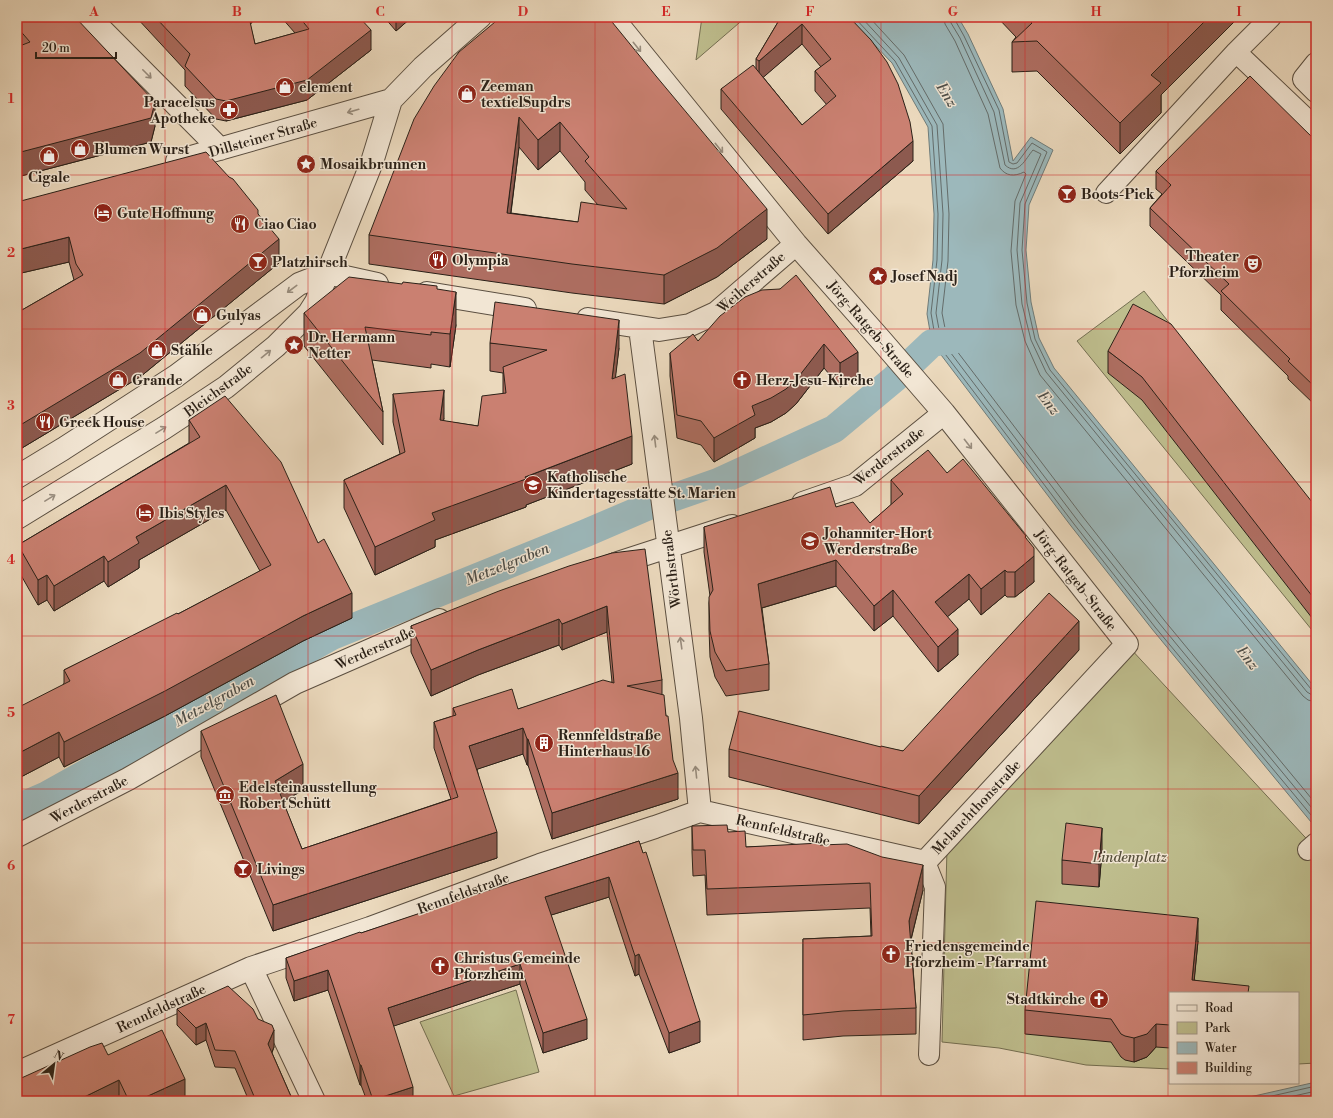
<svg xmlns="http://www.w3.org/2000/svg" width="1333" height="1118" viewBox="0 0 1333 1118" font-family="'Libre Bodoni',serif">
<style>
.green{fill:#bebd8d;stroke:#746f52}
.water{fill:#9cb8bb;stroke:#6f7c7a}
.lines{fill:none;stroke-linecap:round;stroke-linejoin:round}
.shore{stroke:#646c6a;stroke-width:1}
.canal{stroke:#9cb8bb;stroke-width:28}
.pedestrian-casing{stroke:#5b4f41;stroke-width:22}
.minor-casing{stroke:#5b4f41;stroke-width:24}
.pedestrian{stroke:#f2e6d4;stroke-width:20}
.minor{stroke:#f2e6d4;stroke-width:22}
.wall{fill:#ae6e61;stroke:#2b2118;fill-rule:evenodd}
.shaded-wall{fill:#8d5a4f;stroke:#2b2118}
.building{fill:#ca8071;stroke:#2b2118;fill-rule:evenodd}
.oneway{stroke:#988d7f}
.grid{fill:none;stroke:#d62828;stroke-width:1;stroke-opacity:0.55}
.labels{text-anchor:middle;stroke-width:3;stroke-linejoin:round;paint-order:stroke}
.poi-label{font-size:14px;font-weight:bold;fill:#2b2118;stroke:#f2e6d4;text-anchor:start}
.street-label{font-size:14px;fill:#2b2118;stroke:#f2e6d4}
.park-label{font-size:14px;font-style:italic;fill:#57503b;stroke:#f2e6d4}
.water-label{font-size:15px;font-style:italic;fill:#4d4e49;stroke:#f2e6d4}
.neatline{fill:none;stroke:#d62828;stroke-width:1.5}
.grid-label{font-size:13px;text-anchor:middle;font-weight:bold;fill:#d62828}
</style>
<rect width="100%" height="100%" fill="#ebd9bd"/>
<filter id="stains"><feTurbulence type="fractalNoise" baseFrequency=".005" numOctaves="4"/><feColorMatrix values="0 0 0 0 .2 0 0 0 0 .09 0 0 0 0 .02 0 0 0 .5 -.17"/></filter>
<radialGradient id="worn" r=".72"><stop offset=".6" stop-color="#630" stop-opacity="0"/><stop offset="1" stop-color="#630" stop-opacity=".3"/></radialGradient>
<!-- green -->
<path class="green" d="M702,17H746L696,60Z
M1144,291L1316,508V635L1077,341Z
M1129,647L1316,849V1063L1298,1064V993H1170V1069L1086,1065L999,1048L942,1042L947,848Z
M516,990L539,1072L454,1096L420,1022Z"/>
<!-- water -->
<path class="water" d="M848,17H958L968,34L1003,109L1013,161L1031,137L1053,150L1029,205L1026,250L1031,302L1039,338L1054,368L1316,689V828L1152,629L1071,526L932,343L927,314L933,260L934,214L928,127L892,63Z
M1316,1082V1101H1232Z"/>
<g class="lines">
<!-- shore -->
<path class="shore" d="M854,17L895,61L932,126L938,214L937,260L931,313L936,342L1074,524L1155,627L1316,821
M861,17L899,58L937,125L943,214L942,260L936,313L941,340L1078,521L1159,623L1316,813
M869,17L904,55L943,124L949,214L948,261L942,313L947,338L1083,517L1164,620L1316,804
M944,17L945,24L955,41L988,114L1000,168C1006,176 1014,177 1024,172L1026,174L1015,201L1011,251L1016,305L1025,341L1040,375L1303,696L1308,700L1316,702
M950,17L951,23L960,38L994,112L1005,165C1018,177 1026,158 1033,150L1041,154L1020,203L1017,250L1022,304L1031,340L1046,372L1307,692L1312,695L1316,696
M955,17V20L964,36L999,110L1009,162L1013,164L1017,163L1032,143L1047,152L1025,204L1022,250L1027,303L1035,339L1050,370L1311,689L1316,691
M1250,1101L1316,1086
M1272,1101L1316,1091"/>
<!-- canal -->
<path class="canal" d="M17,808L47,795L332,636L586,533L649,506L718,482L834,429L894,379L932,343L970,337"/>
<!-- pedestrian casing -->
<g class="pedestrian-casing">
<path id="pedestrian" d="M1236,52L1316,128
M1106,193L1236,52L1271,17
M1308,850L1316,843
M925,862L935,887L929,1055"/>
</g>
<!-- minor casing -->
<g class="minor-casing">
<path id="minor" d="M89,17L220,149
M1316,64L1304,79L1316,91
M177,161L391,100L423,67L480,17
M327,273L377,284
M427,293L525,309
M588,319L659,330L690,325L716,313L796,244
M640,328L691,718L700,811
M17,477L63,449L176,376L299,284L327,273
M803,503L855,485L944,413
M17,518L164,428L226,387L276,346L309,313L316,302L372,162L391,100
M618,563L732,526
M17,836L128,779L295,683L439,620
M251,968L314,1101
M17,1073L251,968L370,928L540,865L655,827L700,811L925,862L1127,644L944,413L880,339L796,244L612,17"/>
</g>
<!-- pedestrian -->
<use href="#pedestrian" class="pedestrian"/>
<!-- minor -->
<use href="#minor" class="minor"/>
</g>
<!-- wall -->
<path class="wall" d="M17,17L155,126L151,142L17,177Z
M136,17H256L250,24L255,44L295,33L281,17H359L371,50L307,100L226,121L216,119L185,86V70Z
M384,17H412L396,31Z
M781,17L852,19L913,161L828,234L721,109V89L756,70V59ZM802,44L821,67L815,71V91L827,105L802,125L763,77Z
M997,17H1239L1161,95V113L1120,154L1037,71L1012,72V42L1016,37Z
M459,52L767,239L717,277L664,304L572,293L369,264V235ZM519,147L538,170L560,151L585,182V190L598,205L578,222L511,213Z
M1316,141V406L1288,379V376L1221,310V295L1150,226V208L1162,194L1156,189V171Z
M17,202L258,214L279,263L140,377L17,451V292L22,310L74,280L69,262L17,274Z
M437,289L456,325L450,367L431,364V368L372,360L383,412V445L304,346V313Z
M780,289L858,375L840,387L824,368L796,404L786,413L771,422L755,428V438L714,462L701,445L677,438L670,376V353L698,341Z
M490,343L619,348L615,377L632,464L526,505V507L435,540V547L375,575L344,508V480L400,454L393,422V394L444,418L443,421L478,426L503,393V373L490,371Z
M1108,351L1316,507V623L1142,400L1108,373Z
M189,420L352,618L303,641L165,716L64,767L59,757L17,779L64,683V670L178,614L260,571L226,510L139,560V568L108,587L104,581L54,611L47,600L38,605L18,570V545L189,443Z
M947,473L1026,538L1034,582L1015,597H1007L1005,595L981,615L969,599L947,617L958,655L938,672L893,616L874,631L836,586L762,608L769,664V690L726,696L715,677L710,657L709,629V603L710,596L704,552V527L836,507L870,523L891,505V480Z
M612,553L662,680V695L666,716L678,799L552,839L528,765H527L523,754L477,769L497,858L273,931L201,757V731L303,790L283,802L302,849L451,799L434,748V722L453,716V708L518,709L612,682L607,632L562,650L559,645L478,675L431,696L411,652V626Z
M1079,650L919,824L729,777V749L881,747L903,751Z
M692,826L728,832L746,847L820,845L923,890L911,940L916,1008V1034L843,1036L803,1040V939L871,936L870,908L707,915L705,875L693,876L692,852Z
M639,841L700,1042L669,1053L639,974L635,976L609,897L551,915L587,1039L543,1053L520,984L393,1026L413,1101H367L361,1085H360L328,990L294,1001L286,978V958Z
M1102,851L1099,887L1062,884V860Z
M1198,941L1194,980L1249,993H1170V1048L1156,1047L1147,1057L1134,1062L1125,1060L1121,1057L1111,1042L1025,1034V1010Z
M177,1009L258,1019L274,1047L272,1053L293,1101H249L235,1068L215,1067L206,1040L196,1045L177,1025Z
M108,1055L185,1097L175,1101H121L119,1098Z"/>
<!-- shaded-wall -->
<path class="shaded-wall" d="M247,17H256L247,29Z
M396,17H412L396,31Z
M1209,17H1239L1161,95V113L1120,154V123L1151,75Z
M802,24V44L759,81V61Z
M371,30V50L307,100L226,121V101Z
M155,102V126L151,142L17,177V153Z
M519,117V147L507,242V213Z
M560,122V151L538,170V140Z
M913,141V161L828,234V214Z
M767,209V239L717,277L664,304V275Z
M69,237V262L17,274V250Z
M279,239V263L140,377L17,451V427Z
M456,292V325L450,367V334Z
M619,320V348L612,407V379Z
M824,344V368L796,404L786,413L771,422L755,428V438L714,462V438Z
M858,352V375L840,387V363Z
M444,390V418L440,448V420Z
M632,436V464L526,505V507L435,540V547L375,575V547L432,513Z
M226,485V510L139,560V568L108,587V562L136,537Z
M104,556V581L54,611V586Z
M1034,556V582L1015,597V572Z
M836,560V586L758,609V584Z
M1005,570V595L981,615V589Z
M969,574V599L935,627V602Z
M47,575V600L38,605V580Z
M893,590V616L874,631V606Z
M352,593V618L303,641L165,716L64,767V742L303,616Z
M607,606V632L562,650V624Z
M559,619V645L478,675L431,696V670L478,650Z
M1079,621V650L919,824V796Z
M958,629V655L938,672V647Z
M523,728V754L469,772V746Z
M59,732V757L17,779V754Z
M527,739H528V765H527Z
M303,764V790L275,806V781Z
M678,773V799L552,839V813Z
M1102,828V851L1099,887V864Z
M497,832V858L273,931V905Z
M923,865V890L909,947V921Z
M609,877V897L545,917V897Z
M1198,918V941L1193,993L1192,980Z
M639,954V974L635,976V956Z
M520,964V984L388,1028V1008Z
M328,970V990L294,1001V981Z
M587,1019V1039L543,1053V1033Z
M700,1021V1042L669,1053V1033Z
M206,1023V1040L196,1045V1028Z
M1156,1024V1047L1147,1057L1134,1062V1038Z
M274,1030V1047L268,1061V1044Z
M360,1065H361V1085H360Z
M185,1079V1097L175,1101H137Z
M119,1080V1098L113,1101H76Z
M413,1087V1101H373V1100Z"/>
<!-- building -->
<path class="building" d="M17,17H75L155,102L151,118L17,153V47L30,42L17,27Z
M155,17H249L255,44L309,29L299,17H359L371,30L307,80L226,101L216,99L185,66L190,54Z
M501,17H608L656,76L767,209L717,248L664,275L572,264L369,235L414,119L434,86L459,52ZM519,117L538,140L560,122L589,157L585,161L627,209L581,202L578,222L507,213Z
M781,17H852L850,18L871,40L887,62L898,84L910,122L913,141L828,214L721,89L753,65L802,125L836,96L815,71L831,59L802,24L759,61L756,59Z
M1026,17H1209L1151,75L1161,83L1120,123L1037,41L1012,42L1032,23Z
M1250,76L1316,141V388L1288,361L1290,359L1221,291L1229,284L1150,208L1171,185L1156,171Z
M206,152L229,177L233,179L258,210V214L279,239L140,353L17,427V292L22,310L83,275L76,264L69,237L17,250V202Z
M796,275L858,352L840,363L824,344L796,380L786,389L771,398L752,406L755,415L714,438L701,421L677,415L670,353L693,334L698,341L720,316L745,297L762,290L780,289Z
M349,277L402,284L403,282L437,286V289L456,292L450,334L431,332V335L365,327L383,412L304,313Z
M495,302L619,320L612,379L625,374L632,436L525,477L526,479L432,513L435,520L375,547L344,480L405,452L393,394L444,390L440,420L478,426L482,396L506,393L503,367L547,350L490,343Z
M1133,304L1171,324L1316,507V601L1142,377L1108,351Z
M225,396L281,462L318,543L324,539L352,593L303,616L165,691L64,742L59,732L17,754V708L70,681L64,670L177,613L178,614L271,565L226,485L136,537L139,543L108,562L104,556L54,586L47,575L38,580L18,545L200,437L189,420Z
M928,450L947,473L963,459L1026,536L1025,537L1034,548V556L1015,572H1007L1005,570L981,589L969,574L935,602L958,629L938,647L893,590L874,606L836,560L758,584L769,664L726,671L715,652L710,631L709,603V597L713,590L704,527L830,487L836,507L853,502L870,523L903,494L891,480Z
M645,549L662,680L627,686L664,695L666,716H668L673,760L678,773L552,813L528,739H527L523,728L469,746L497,832L273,905L201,731L276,695L303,764L275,781L302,849L458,797L434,722L456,715L453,708L512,689L518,709L603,680L614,683L607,606L562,624L559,619L478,650L431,670L411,626L499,591L569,566L612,553Z
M1049,593L1079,621L919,796L729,749L739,711L881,747V746L903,751Z
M1066,823L1102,828L1099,864L1062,860Z
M727,825L728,832L745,831L746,847L820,843V845L847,844L882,857L923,865L909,921L916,1008L843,1011L803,1015V939L872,936L870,883L707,889L705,850H693L692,826Z
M639,841L643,853L646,852L700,1021L669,1033L639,954L635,956L609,877L545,897L587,1019L543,1033L520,964L388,1008L413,1087L373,1100L361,1065H360L328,970L294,981L286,958L360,932L361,933L471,896Z
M1036,901L1198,918L1192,980L1249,986L1248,993H1170V1025L1156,1024L1147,1034L1134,1038L1125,1036L1121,1034L1111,1019L1025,1010Z
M228,986L253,1009L258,1019L272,1025L274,1030L268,1044L293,1101H256L235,1051L215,1050L206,1023L196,1028L177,1009Z
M162,1030L185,1079L137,1101H129L119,1080L76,1101H17V1080L90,1047L102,1043L108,1055Z"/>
<!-- one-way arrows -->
<defs><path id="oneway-shaft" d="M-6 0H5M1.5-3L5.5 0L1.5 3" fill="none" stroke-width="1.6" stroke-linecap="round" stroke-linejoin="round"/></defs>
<g class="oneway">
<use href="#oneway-shaft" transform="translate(637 47) rotate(51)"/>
<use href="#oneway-shaft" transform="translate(147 74) rotate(45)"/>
<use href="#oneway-shaft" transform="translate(353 111) rotate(164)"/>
<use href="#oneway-shaft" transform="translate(719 148) rotate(51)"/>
<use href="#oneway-shaft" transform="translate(292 289) rotate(143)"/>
<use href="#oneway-shaft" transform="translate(266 354) rotate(-39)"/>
<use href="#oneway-shaft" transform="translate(161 430) rotate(-32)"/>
<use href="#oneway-shaft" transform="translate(655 441) rotate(-97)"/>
<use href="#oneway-shaft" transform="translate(968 444) rotate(52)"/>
<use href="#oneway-shaft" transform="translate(50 498) rotate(-31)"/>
<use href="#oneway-shaft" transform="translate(681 643) rotate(-98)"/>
<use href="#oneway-shaft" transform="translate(696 772) rotate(-96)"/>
</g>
<!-- grid -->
<path class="grid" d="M165,17V1101M308,17V1101M452,17V1101M595,17V1101M738,17V1101M881,17V1101M1025,17V1101M1168,17V1101M17,175H1316M17,329H1316M17,482H1316M17,636H1316M17,789H1316M17,943H1316"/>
<!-- icons -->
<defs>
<g id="shop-disc" transform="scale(1)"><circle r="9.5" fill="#8f2418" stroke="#f2e6d4"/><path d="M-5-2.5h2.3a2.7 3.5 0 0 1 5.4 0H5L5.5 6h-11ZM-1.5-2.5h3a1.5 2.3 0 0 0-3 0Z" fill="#fff"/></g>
<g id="pharmacy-disc" transform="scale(1)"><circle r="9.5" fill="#8f2418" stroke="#f2e6d4"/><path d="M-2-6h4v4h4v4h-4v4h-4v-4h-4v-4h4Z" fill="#fff"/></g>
<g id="sight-disc" transform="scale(1)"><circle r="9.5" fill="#8f2418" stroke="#f2e6d4"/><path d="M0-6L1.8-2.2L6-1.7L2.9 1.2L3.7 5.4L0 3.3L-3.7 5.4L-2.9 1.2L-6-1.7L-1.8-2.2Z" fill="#fff"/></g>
<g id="bar-disc" transform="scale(1)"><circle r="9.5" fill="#8f2418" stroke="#f2e6d4"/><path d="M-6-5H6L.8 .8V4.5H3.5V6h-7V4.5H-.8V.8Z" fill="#fff"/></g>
<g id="hotel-disc" transform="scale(1)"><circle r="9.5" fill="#8f2418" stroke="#f2e6d4"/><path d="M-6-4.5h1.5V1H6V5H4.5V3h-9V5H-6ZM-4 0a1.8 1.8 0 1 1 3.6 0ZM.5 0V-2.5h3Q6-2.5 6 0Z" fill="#fff"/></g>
<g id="restaurant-disc" transform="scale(1)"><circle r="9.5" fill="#8f2418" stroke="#f2e6d4"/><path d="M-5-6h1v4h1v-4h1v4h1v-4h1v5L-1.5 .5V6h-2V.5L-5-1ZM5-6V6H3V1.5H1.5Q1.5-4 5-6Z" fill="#fff"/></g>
<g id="theatre-disc" transform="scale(1)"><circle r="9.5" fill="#8f2418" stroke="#f2e6d4"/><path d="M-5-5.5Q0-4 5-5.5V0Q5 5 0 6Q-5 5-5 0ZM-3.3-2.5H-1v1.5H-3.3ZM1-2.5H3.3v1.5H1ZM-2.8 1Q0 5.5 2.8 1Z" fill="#fff"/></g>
<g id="church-disc" transform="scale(1)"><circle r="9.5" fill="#8f2418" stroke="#f2e6d4"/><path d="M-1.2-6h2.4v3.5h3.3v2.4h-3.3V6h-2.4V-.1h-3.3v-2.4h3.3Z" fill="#fff"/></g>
<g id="school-disc" transform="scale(1)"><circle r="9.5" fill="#8f2418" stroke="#f2e6d4"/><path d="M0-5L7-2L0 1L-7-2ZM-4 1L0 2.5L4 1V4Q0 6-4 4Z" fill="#fff"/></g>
<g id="building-disc" transform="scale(1)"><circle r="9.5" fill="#8f2418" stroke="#f2e6d4"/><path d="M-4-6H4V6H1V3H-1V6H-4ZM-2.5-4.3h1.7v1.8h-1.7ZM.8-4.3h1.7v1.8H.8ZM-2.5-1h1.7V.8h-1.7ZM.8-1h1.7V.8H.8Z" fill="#fff"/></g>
<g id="museum-disc" transform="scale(1)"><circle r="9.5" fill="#8f2418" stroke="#f2e6d4"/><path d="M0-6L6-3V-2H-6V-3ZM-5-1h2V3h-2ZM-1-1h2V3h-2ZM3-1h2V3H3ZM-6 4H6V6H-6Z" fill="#fff"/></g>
</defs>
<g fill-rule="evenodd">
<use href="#shop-disc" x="285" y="87"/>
<use href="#shop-disc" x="467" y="94"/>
<use href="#pharmacy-disc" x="229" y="110"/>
<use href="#shop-disc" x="80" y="149"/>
<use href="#shop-disc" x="49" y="156"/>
<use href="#sight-disc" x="306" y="164"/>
<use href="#bar-disc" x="1067" y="194"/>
<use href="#hotel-disc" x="103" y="213"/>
<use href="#restaurant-disc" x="240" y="224"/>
<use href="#restaurant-disc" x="438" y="260"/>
<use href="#bar-disc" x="258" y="262"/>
<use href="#theatre-disc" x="1253" y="264"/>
<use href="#sight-disc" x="878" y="276"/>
<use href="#shop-disc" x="202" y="315"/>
<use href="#sight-disc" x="294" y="345"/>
<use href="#shop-disc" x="157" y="350"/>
<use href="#shop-disc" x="118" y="380"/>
<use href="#church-disc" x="742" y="380"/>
<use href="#restaurant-disc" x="45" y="422"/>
<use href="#school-disc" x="533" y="485"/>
<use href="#hotel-disc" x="145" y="513"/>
<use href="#school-disc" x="810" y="541"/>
<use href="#building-disc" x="544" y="743"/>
<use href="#museum-disc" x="225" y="795"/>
<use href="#bar-disc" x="243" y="869"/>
<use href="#church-disc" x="891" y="954"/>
<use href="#church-disc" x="440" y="966"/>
<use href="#church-disc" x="1099" y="999"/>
</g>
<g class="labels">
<!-- poi labels -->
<g class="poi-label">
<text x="481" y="91">Zeeman<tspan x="481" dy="16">textielSupdrs</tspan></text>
<text x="299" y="92">element</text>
<text x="215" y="107" text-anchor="end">Paracelsus<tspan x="215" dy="16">Apotheke</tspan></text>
<text x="94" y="154">Blumen Wurst</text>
<text x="320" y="169">Mosaikbrunnen</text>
<text x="49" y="182" text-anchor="middle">Cigale</text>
<text x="1081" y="199">Boots-Pick</text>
<text x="117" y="218">Gute Hoffnung</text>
<text x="254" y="229">Ciao Ciao</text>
<text x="1239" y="261" text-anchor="end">Theater<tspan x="1239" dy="16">Pforzheim</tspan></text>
<text x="452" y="265">Olympia</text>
<text x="272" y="267">Platzhirsch</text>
<text x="892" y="281">Josef Nadj</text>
<text x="216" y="320">Gulyas</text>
<text x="308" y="342">Dr. Hermann<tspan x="308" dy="16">Netter</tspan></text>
<text x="171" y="355">Stähle</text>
<text x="132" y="385">Grande</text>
<text x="756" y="385">Herz-Jesu-Kirche</text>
<text x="59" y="427">Greek House</text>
<text x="547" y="482">Katholische<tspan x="547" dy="16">Kindertagesstätte St. Marien</tspan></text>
<text x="159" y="518">Ibis Styles</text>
<text x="824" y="538">Johanniter-Hort<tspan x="824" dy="16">Werderstraße</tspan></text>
<text x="558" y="740">Rennfeldstraße<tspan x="558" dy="16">Hinterhaus 16</tspan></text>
<text x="239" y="792">Edelsteinausstellung<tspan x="239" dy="16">Robert Schütt</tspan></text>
<text x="257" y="874">Livings</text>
<text x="905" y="951">Friedensgemeinde<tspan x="905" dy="16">Pforzheim - Pfarramt</tspan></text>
<text x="454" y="963">Christus Gemeinde<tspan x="454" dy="16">Pforzheim</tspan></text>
<text x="1085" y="1004" text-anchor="end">Stadtkirche</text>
</g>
<!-- street labels -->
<g class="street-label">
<text transform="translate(263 137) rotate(-16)" y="5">Dillsteiner Straße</text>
<text transform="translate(751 282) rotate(-41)" y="5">Weiherstraße</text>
<text transform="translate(871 329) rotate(49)" y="5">Jörg-Ratgeb-Straße</text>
<text transform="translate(218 390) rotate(-36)" y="5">Bleichstraße</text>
<text transform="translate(889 456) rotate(-38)" y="5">Werderstraße</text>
<text transform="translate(671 569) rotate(-97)" y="5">Wörthstraße</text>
<text transform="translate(1076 580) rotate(52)" y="5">Jörg-Ratgeb-Straße</text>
<text transform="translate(375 648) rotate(-24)" y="5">Werderstraße</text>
<text transform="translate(89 799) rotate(-28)" y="5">Werderstraße</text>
<text transform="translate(976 807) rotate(-47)" y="5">Melanchthonstraße</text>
<text transform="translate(783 830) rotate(13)" y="5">Rennfeldstraße</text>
<text transform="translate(463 893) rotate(-20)" y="5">Rennfeldstraße</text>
<text transform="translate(161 1008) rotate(-25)" y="5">Rennfeldstraße</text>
</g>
<!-- park labels -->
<g class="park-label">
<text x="1130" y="862">Lindenplatz</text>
</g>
<!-- water labels -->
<g class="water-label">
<text transform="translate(947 95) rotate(58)" y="5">Enz</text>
<text transform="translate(1049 403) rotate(52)" y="5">Enz</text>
<text transform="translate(507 564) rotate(-22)" y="5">Metzelgraben</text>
<text transform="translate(1248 658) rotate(52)" y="5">Enz</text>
<text transform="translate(214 701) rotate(-29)" y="5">Metzelgraben</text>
</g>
</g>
<!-- margin -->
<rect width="1333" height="1118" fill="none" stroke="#ebd9bd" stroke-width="44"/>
<!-- legend -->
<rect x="1169" y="992" width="130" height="92" fill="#f2e6d4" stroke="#a29789"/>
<rect x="1177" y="1005" width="20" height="6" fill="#f2e6d4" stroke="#a29789"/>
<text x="1205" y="1012" font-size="12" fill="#2b2118">Road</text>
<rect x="1177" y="1022" width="20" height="12" fill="#bebd8d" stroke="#a29789"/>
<text x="1205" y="1032" font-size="12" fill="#2b2118">Park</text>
<rect x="1177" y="1042" width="20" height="12" fill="#9cb8bb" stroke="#a29789"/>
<text x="1205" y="1052" font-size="12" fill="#2b2118">Water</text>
<rect x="1177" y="1062" width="20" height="12" fill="#ca8071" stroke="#a29789"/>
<text x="1205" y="1072" font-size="12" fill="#2b2118">Building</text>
<!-- north arrow -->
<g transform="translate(54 1064) rotate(29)" stroke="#f2e6d4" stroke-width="3" paint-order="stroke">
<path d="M0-3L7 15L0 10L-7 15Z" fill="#2b2118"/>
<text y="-6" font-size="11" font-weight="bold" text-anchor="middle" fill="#2b2118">N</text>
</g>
<!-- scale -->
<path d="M36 52v6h80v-6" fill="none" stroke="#2b2118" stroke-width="2"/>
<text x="42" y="52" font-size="12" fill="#2b2118" stroke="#f2e6d4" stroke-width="3" paint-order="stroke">20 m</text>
<rect x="22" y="22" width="1289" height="1074" class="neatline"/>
<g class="grid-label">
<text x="94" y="16">A</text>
<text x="237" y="16">B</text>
<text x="380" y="16">C</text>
<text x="523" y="16">D</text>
<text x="666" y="16">E</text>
<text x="810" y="16">F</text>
<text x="953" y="16">G</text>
<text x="1096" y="16">H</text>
<text x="1239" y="16">I</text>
<text x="11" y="103">1</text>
<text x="11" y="257">2</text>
<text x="11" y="410">3</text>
<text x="11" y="564">4</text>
<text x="11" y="717">5</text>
<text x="11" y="870">6</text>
<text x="11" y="1024">7</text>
</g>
<rect width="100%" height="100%" filter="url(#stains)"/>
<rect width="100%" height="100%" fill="url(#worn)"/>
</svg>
